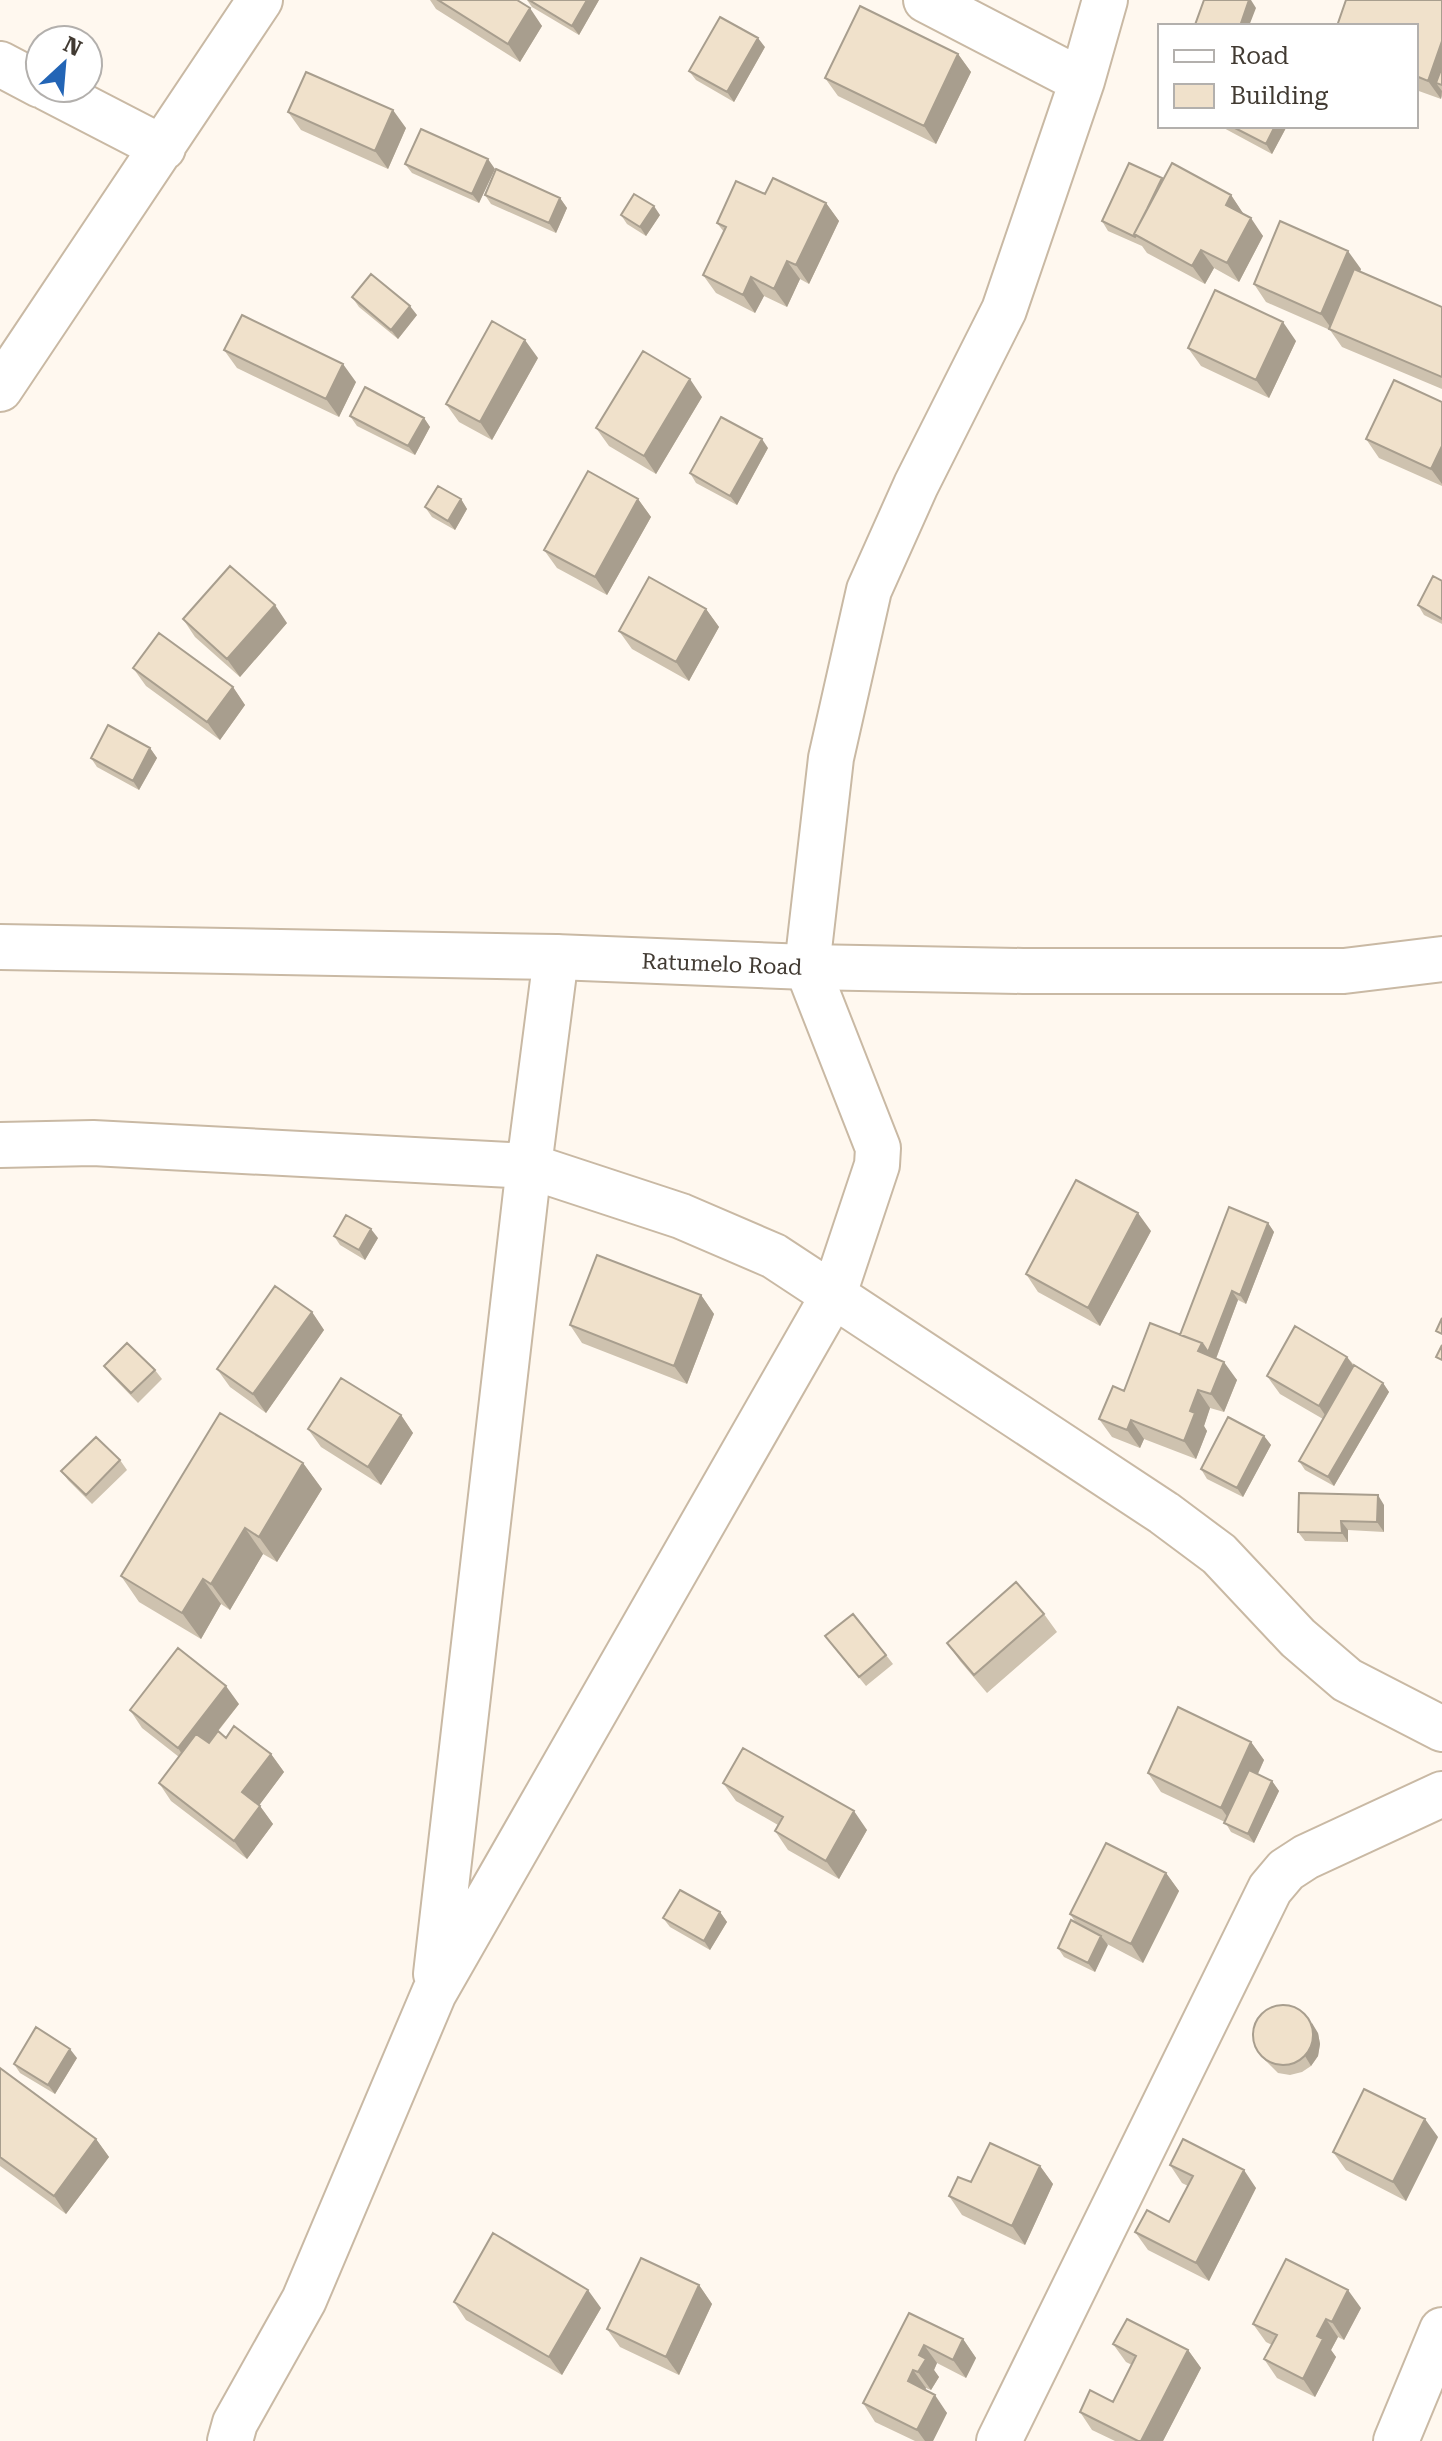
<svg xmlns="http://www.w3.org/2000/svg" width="1442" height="2441" viewBox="0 0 1442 2441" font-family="'Roboto Serif',serif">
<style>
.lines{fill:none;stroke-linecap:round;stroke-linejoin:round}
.street-casing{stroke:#c9b9a4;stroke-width:48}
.secondary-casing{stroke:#c9b9a4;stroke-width:48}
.street{stroke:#fff;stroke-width:44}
.secondary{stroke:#fff;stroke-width:44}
.wall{fill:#cec2af}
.shaded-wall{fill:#a89e8e}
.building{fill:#f0e1cb;stroke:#a89e8e;stroke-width:2}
.labels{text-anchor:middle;stroke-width:6;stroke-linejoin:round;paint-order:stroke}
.street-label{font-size:22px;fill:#413a32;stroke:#fff}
</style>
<rect width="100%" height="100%" fill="#fff8ef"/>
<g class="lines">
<!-- street casing -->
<g class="street-casing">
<path id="street" d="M926,0L1082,81
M0,64L40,85
M47,88L163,148
M0,389L260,0
M0,1145L93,1143L529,1166L681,1216L774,1256L1164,1513L1219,1554L1298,1638L1347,1680L1442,1729
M436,1974L529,1166L556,957
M230,2441L235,2423L304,2300L434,1993L834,1294L877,1165L878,1148L807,967L831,758L869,590L916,485L1004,310L1082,81L1105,0
M999,2441L1270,1889L1286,1870L1306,1857L1442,1794
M1396,2441L1442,2330"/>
</g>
<!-- secondary casing -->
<g class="secondary-casing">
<g id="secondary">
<path id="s1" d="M0,947L556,957L807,967L1023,971H1344L1442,959"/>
</g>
</g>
<!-- street -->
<use href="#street" class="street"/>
<!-- secondary -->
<use href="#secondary" class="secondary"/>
</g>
<!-- wall -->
<path class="wall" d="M430,0H517L542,26L520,62L436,9Z
M527,0H599L579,35L532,7Z
M1442,0V96L1441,99L1416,90V26Z
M765,47L734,102L696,80L689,71Z
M958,54L971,72L936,144L838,96L825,78Z
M288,112L406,128L388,169L301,130Z
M1220,126H1287L1272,154Z
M405,164L495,169L479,203L412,173Z
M1163,180L1231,195L1243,214L1263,236L1239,282L1214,268L1205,284L1147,253L1142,246L1108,231L1102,221Z
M765,194L826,203L839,221L809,284L800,279L787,307L764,296L755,313L716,293L703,275L724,232L717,223Z
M485,195L560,198L567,208L556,233L491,204Z
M621,215H660L646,236L627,224Z
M1361,269L1360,272L1442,307V389L1342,347L1330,330L1266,302L1254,284Z
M352,297L417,315L398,339L359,307Z
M1296,341L1269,398L1201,366L1188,348Z
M224,350L356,382L339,417L237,368Z
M538,358L492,440L459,422L446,404Z
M702,397L656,474L609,446L596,428Z
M1442,402V486L1379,458L1366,439Z
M350,416L424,418L430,427L415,455L357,426Z
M768,448L737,505L696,483L690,473Z
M461,499L467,509L455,530L432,517L425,507Z
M638,499L651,517L607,595L557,568L544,550Z
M1442,581V624L1424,615L1418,605Z
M706,609L719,627L689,681L632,649L619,631Z
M183,619L287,623L240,677L195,637Z
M133,668L233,687L245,705L220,740L146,686Z
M150,748L157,758L139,790L97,767L91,758Z
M1268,1223L1274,1232L1246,1304L1238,1300L1216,1359L1237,1380L1224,1412L1210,1408L1204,1426L1207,1431L1196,1459L1144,1439L1140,1448L1112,1437L1099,1419L1124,1391L1180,1335Z
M1151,1231L1100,1326L1038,1292L1026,1274Z
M334,1236L378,1238L365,1260L340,1245Z
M701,1295L714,1314L687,1384L582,1343L570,1325Z
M312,1312L324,1330L266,1413L230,1387L217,1369Z
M1347,1357L1354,1365L1383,1383L1389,1392L1334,1486L1305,1470L1299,1461L1323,1419L1280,1394L1267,1376Z
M104,1366L155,1370L162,1379L138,1403L111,1375Z
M401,1415L413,1433L381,1485L321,1447L308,1429Z
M1264,1436L1271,1445L1243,1497L1207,1479L1201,1469Z
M120,1460L127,1470L92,1504L68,1480L61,1471Z
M303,1463L322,1489L277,1562L263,1554L230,1610L221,1604L201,1639L139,1602L121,1576Z
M1384,1505V1532L1348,1530V1542L1305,1541L1298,1532Z
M1044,1614L1057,1632L987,1693L960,1661L947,1643Z
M825,1636L886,1655L893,1664L866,1686Z
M239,1704L209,1743L226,1738L271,1754L284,1772L259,1805L273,1824L247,1859L171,1801L159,1783L179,1757L142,1728L130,1710Z
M1251,1742L1264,1760L1258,1774L1272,1781L1279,1791L1254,1843L1231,1832L1225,1822L1161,1792L1148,1773Z
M723,1783L867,1830L839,1879L788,1850L775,1831L778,1825L736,1801Z
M1166,1873L1179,1891L1143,1963L1107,1944L1095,1972L1064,1957L1058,1948L1076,1923L1070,1914Z
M720,1912L727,1922L710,1950L670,1927L663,1918Z
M1318,2033L1320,2044L1318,2056L1311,2066L1302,2072L1290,2075L1278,2073L1262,2057L1255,2047Z
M77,2058L55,2094L20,2073L14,2064Z
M0,2068L96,2139L109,2157L66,2214L0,2166Z
M1438,2137L1406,2201L1346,2170L1333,2152Z
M1170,2165L1256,2188L1209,2281L1148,2250L1135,2232L1169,2222L1188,2186L1182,2183Z
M1040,2166L1053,2184L1025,2245L962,2215L949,2196L971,2182Z
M699,2285L712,2304L679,2375L620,2347L607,2329Z
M454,2302L601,2308L562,2375L466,2320Z
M1361,2308L1344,2340L1338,2337L1331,2350L1336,2357L1315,2397L1277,2378L1264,2359L1272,2345L1266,2342L1253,2324Z
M909,2313L963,2339L976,2358L966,2378L937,2363L934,2370L939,2377L931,2390L926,2388L925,2390L947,2413L933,2441H915L875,2422L863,2403Z
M1113,2344L1188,2350L1201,2368L1163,2441H1115L1092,2430L1080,2412L1113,2402L1132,2365L1126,2362Z"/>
<!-- shaded-wall -->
<path class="shaded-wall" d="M587,0H599L579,35L572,26Z
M1249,0H1251L1256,8L1249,26H1240Z
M530,8L542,26L520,62L508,44Z
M758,38L765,47L734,102L727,92Z
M1442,41V85L1436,83L1442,91L1441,99L1428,81Z
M958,54L971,72L936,144L924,126Z
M393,110L406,128L388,169L375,151Z
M1275,126H1287L1272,154L1266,144Z
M488,159L495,169L479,203L472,194Z
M1231,195L1243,213L1239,223L1226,205Z
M560,198L567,208L556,233L549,223Z
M826,203L839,221L809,284L796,265Z
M654,206L660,215L646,236L640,227Z
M1251,218L1263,236L1239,282L1227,263Z
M1201,250L1214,268L1205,284L1192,266Z
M1348,251L1361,269L1334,332L1321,314Z
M787,261L800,279L787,307L774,289Z
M751,277L764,296L755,313L743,295Z
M410,306L417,315L398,339L391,330Z
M1283,322L1296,341L1269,398L1256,380Z
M525,340L538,358L492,440L480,422Z
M343,364L356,382L339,417L326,399Z
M690,379L702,397L656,474L644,456Z
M424,418L430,427L415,455L408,446Z
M762,439L768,448L737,505L730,496Z
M1442,446V484L1431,469Z
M461,499L467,509L455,530L448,521Z
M638,499L651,517L607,595L595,577Z
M275,605L287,623L240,677L227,659Z
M706,609L719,627L689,681L676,662Z
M233,687L245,705L220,740L207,722Z
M150,748L157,758L139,790L133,781Z
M1138,1213L1151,1231L1100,1326L1088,1308Z
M1268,1223L1274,1232L1246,1304L1240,1295Z
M371,1229L378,1238L365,1260L359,1250Z
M1232,1291L1238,1300L1215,1361L1208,1352Z
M701,1295L714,1314L687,1384L674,1366Z
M312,1312L324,1330L266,1413L253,1394Z
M1202,1343L1215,1361L1198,1351Z
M1347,1357L1360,1375L1331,1424L1319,1406Z
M1224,1362L1237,1380L1224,1412L1211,1394Z
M1383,1383L1389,1392L1334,1486L1328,1477Z
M1198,1390L1210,1408L1204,1426L1207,1431L1196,1459L1184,1441L1190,1411Z
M401,1415L413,1433L381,1485L368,1467Z
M1131,1420L1144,1439L1140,1448L1127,1430Z
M1264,1436L1271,1445L1243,1497L1237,1488Z
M303,1463L322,1489L277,1562L259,1537Z
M1378,1495L1384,1505V1532L1377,1522Z
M1341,1521L1348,1530V1542L1342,1533Z
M245,1528L263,1554L230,1610L211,1584Z
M203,1579L221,1604L201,1639L182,1613Z
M226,1686L239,1704L190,1766L178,1748Z
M1251,1742L1264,1760L1234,1826L1221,1808Z
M271,1754L284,1772L255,1811L242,1792Z
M1272,1781L1279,1791L1254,1843L1248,1834Z
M260,1806L273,1824L247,1859L234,1841Z
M854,1811L867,1830L839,1879L826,1861Z
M1166,1873L1179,1891L1143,1963L1131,1944Z
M720,1912L727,1922L710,1950L704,1941Z
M1101,1936L1108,1945L1095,1972L1088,1963Z
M1312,2023L1318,2033L1320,2044L1318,2056L1311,2066L1305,2056Z
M70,2049L77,2058L55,2094L48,2085Z
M1425,2119L1438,2137L1406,2201L1393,2182Z
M96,2139L109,2157L66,2214L54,2196Z
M1040,2166L1053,2184L1025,2245L1012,2226Z
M1244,2170L1256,2188L1209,2281L1196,2263Z
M699,2285L712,2304L679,2375L666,2357Z
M588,2290L601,2308L562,2375L549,2357Z
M1348,2290L1361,2308L1344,2340L1332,2322Z
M1326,2319L1338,2337L1331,2350L1336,2357L1315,2397L1303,2379L1317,2336Z
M963,2339L976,2358L966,2378L953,2360Z
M924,2345L937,2363L934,2370L939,2377L931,2390L918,2372L919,2355Z
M1188,2350L1201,2368L1163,2441H1141Z
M913,2370L926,2388L920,2399L908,2381Z
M935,2395L947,2413L933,2441H925L917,2430Z"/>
<!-- building -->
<path class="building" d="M438,0H517L530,8L508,44Z
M529,0H587L572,26Z
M1204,0H1249L1240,26H1198L1195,25Z
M1346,0H1442V41L1428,81L1416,76V26H1337Z
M860,6L958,54L924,126L825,78Z
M720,17L758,38L727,92L689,71Z
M1442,67V85L1436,83Z
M306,72L393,110L375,151L288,112Z
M1231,126H1275L1266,144Z
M421,129L488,159L472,194L405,164Z
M1129,163L1162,178L1147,209L1134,234L1136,235L1135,237L1102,221Z
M1172,163L1231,195L1226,205L1251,218L1227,263L1201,250L1192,266L1134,234Z
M496,169L560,198L549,223L485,195Z
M773,178L826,203L796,265L787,261L774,289L751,277L743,295L703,275L726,227L717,223L736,181L765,194Z
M634,194L654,206L640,227L621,215Z
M1280,221L1348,251L1321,314L1254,284Z
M1354,269L1442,307V377L1329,329Z
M371,274L410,306L391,330L352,297Z
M1215,290L1283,322L1256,380L1188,348Z
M242,315L343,364L326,399L224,350Z
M492,321L525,340L480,422L446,404Z
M643,351L690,379L644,456L596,428Z
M1394,380L1442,402V446L1431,469L1366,439Z
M365,387L424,418L408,446L350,416Z
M721,417L762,439L730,496L690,473Z
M588,471L638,499L595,577L544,550Z
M438,486L461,499L448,521L425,507Z
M230,566L275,605L227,659L183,619Z
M1433,576L1442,581V619L1418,605Z
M649,577L706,609L676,662L619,631Z
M159,633L233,687L207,722L133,668Z
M108,725L150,748L133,781L91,758Z
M1076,1180L1138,1213L1088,1308L1026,1274Z
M1229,1207L1268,1223L1240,1295L1232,1291L1208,1352L1202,1343L1180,1335Z
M346,1215L371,1229L359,1250L334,1236Z
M597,1255L701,1295L674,1366L570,1325Z
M275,1286L312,1312L253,1394L217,1369Z
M1442,1318V1334L1436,1331Z
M1150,1323L1202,1343L1198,1351L1224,1362L1211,1394L1198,1390L1190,1411L1195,1413L1184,1441L1131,1420L1127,1430L1099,1419L1113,1386L1124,1391Z
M1295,1326L1347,1357L1319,1406L1267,1376Z
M127,1343L155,1370L131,1393L104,1366Z
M1442,1345V1360L1436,1357Z
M1354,1365L1383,1383L1328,1477L1299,1461Z
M341,1378L401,1415L368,1467L308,1429Z
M220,1413L303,1463L259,1537L245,1528L211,1584L203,1579L182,1613L121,1576Z
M1228,1417L1264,1436L1237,1488L1201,1469Z
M96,1437L120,1460L86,1495L61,1471Z
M1299,1493L1378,1495L1377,1522L1341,1521L1342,1533L1298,1532Z
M1016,1582L1044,1614L974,1675L947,1643Z
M853,1614L886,1655L859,1677L825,1636Z
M178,1648L226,1686L178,1748L130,1710Z
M1178,1707L1251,1742L1221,1808L1148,1773Z
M234,1726L271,1754L242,1792L260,1806L234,1841L159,1783L196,1734L209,1743L218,1731L226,1738Z
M743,1748L854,1811L826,1861L775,1831L783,1817L723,1783Z
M1249,1770L1272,1781L1248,1834L1224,1823Z
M1106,1843L1166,1873L1131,1944L1070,1914Z
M680,1890L720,1912L704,1941L663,1918Z
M1071,1920L1101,1936L1088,1963L1058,1948Z
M1253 2035a30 30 0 1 1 60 0a30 30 0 1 1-60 0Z
M36,2027L70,2049L48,2085L14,2064Z
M0,2068L96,2139L54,2196L0,2157Z
M1364,2089L1425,2119L1393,2182L1333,2152Z
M1183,2139L1244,2170L1196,2263L1135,2232L1147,2210L1169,2222L1193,2176L1170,2165Z
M990,2143L1040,2166L1012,2226L949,2196L958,2177L971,2182Z
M493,2233L588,2290L549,2357L454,2302Z
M641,2258L699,2285L666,2357L607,2329Z
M1286,2259L1348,2290L1332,2322L1326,2319L1317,2336L1323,2339L1303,2379L1264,2359L1277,2335L1253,2324Z
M909,2313L963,2339L953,2360L924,2345L919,2355L926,2359L918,2372L913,2370L908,2381L935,2395L917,2430L863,2403Z
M1127,2319L1188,2350L1141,2441H1138L1080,2412L1090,2390L1113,2402L1136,2356L1113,2344Z"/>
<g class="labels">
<!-- street labels -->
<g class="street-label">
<text dy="8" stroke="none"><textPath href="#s1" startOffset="722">Ratumelo Road</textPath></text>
</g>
</g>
<!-- legend -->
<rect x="1158" y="24" width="260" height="104" fill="#ffffff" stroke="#b3b0ad" stroke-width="2"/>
<rect x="1174" y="50" width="40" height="12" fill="#ffffff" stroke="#b3b0ad" stroke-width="2"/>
<text x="1230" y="64" font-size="24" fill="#413a32">Road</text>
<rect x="1174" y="84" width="40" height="24" fill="#f0e1cb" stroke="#b3b0ad" stroke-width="2"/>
<text x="1230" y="104" font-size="24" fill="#413a32">Building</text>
<!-- north arrow -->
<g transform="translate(64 64) rotate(26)"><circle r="38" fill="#ffffff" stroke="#b3b0ad" stroke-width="2"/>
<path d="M0-6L14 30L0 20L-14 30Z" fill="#2365b6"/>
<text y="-12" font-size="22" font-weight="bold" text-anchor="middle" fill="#413a32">N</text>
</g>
</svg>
